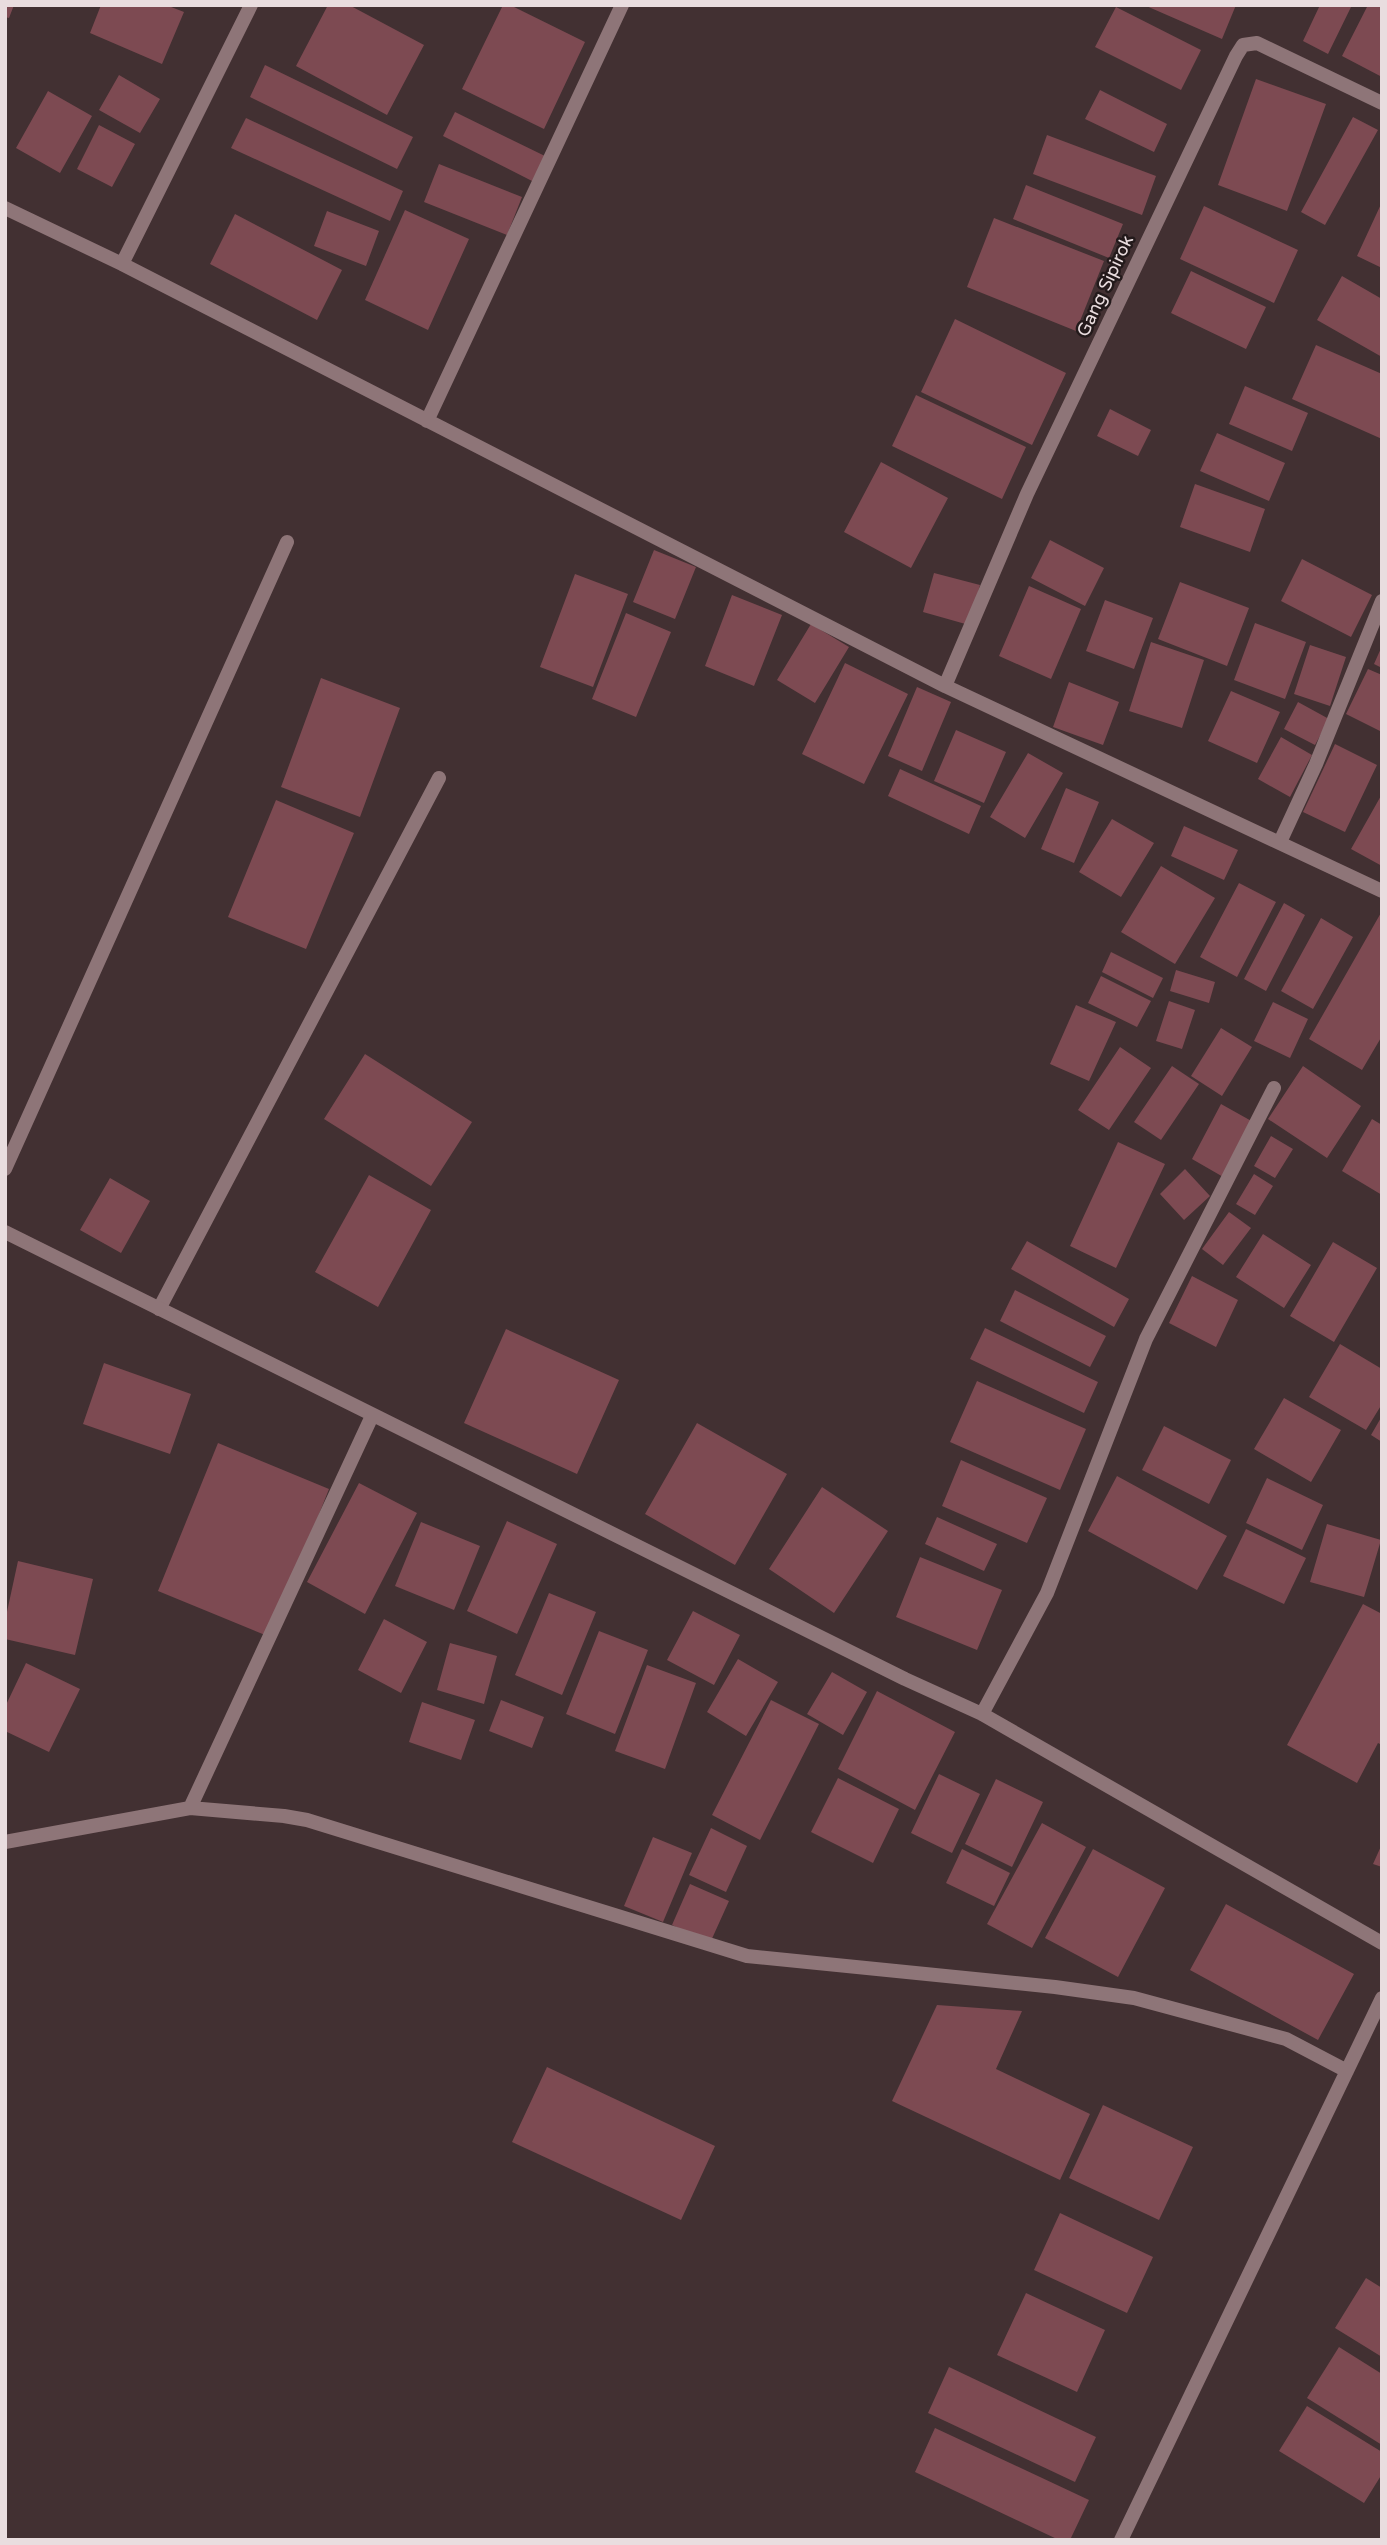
<svg xmlns="http://www.w3.org/2000/svg" width="1387" height="2545" viewBox="0 0 1387 2545" font-family="'Varela Round',sans-serif">
<style>
.building{fill:#7d4a52}
.lines{fill:none;stroke-linecap:round;stroke-linejoin:round}
.service{stroke:#8e7578;stroke-width:14}
.minor{stroke:#8e7578;stroke-width:14}
.labels{text-anchor:middle;stroke-width:5;stroke-linejoin:round;paint-order:stroke}
.street-label{font-size:18px;fill:#e9dddf;stroke:#231a1b}
</style>
<rect width="100%" height="100%" fill="#423032"/>
<!-- building -->
<path class="building" d="M5,5H14L9,18L5,17Z
M101,5H166L184,12L162,64L90,33Z
M328,5H349L424,45L387,115L296,66Z
M503,5H510L585,42L544,129L462,89Z
M1144,5H1236L1222,39Z
M1320,5H1352L1328,54L1303,41Z
M1368,5H1382V77L1342,56Z
M1116,7L1201,50L1181,90L1095,47Z
M265,65L413,137L397,169L250,97Z
M119,75L160,99L140,133L99,110Z
M1256,79L1326,104L1287,211L1218,185Z
M1100,90L1167,124L1154,152L1085,119Z
M48,91L92,116L60,173L16,148Z
M455,112L547,157L534,182L443,136Z
M1353,117L1378,130L1325,225L1301,212Z
M246,118L403,191L390,221L231,148Z
M99,125L135,144L112,187L77,169Z
M1047,135L1156,176L1142,215L1033,174Z
M439,164L522,197L507,235L424,202Z
M1026,185L1123,224L1109,258L1013,219Z
M1382,202V268L1357,256Z
M1204,206L1298,250L1274,303L1180,259Z
M405,210L469,239L428,330L365,300Z
M327,211L379,231L366,266L314,246Z
M235,214L342,270L317,320L210,264Z
M994,218L1104,261L1076,331L967,287Z
M1191,271L1266,307L1246,349L1171,313Z
M1342,276L1382,299V357L1317,320Z
M955,319L1066,373L1032,445L921,392Z
M1316,345L1382,374V439L1292,399Z
M1245,386L1308,413L1292,451L1229,424Z
M916,395L1026,447L1002,499L892,446Z
M1110,409L1151,430L1138,456L1097,436Z
M1217,433L1285,463L1269,501L1200,471Z
M881,462L948,498L911,568L844,532Z
M1195,484L1265,509L1250,552L1180,527Z
M1050,540L1104,568L1085,606L1031,578Z
M654,550L696,567L675,619L633,602Z
M1302,559L1372,595L1351,637L1281,601Z
M934,573L980,585L969,625L923,612Z
M575,574L628,594L593,687L540,667Z
M1180,582L1249,608L1227,666L1158,639Z
M1029,586L1081,609L1051,679L999,656Z
M732,595L782,615L754,686L705,666Z
M1105,600L1153,618L1134,669L1086,651Z
M626,613L671,632L636,717L592,699Z
M1255,623L1306,642L1285,699L1234,680Z
M811,624L849,647L815,703L777,680Z
M1151,642L1204,660L1182,728L1129,711Z
M1310,645L1346,657L1330,706L1294,694Z
M1382,646V668L1374,664Z
M845,663L908,694L864,784L802,754Z
M1368,669L1382,675V732L1346,714Z
M321,678L400,708L360,817L281,787Z
M1069,682L1119,702L1103,745L1053,727Z
M917,687L951,702L922,771L888,756Z
M1231,691L1280,712L1257,763L1208,741Z
M1298,702L1329,719L1315,745L1284,729Z
M956,730L1006,752L984,803L934,781Z
M1281,737L1312,755L1290,797L1258,779Z
M1335,744L1377,765L1345,832L1303,812Z
M1028,753L1063,773L1025,838L990,817Z
M900,769L981,806L969,834L888,796Z
M1066,788L1099,802L1074,863L1041,849Z
M1382,794V866L1351,849Z
M276,800L354,833L306,949L228,917Z
M1112,819L1154,843L1121,897L1079,872Z
M1184,826L1238,850L1224,880L1171,856Z
M1161,866L1215,898L1175,964L1121,932Z
M1239,883L1276,902L1237,977L1200,957Z
M1284,903L1305,915L1266,991L1244,979Z
M1382,911V1036L1362,1070L1309,1039Z
M1321,918L1353,937L1313,1009L1281,991Z
M1111,952L1163,978L1153,998L1102,972Z
M1176,970L1215,982L1209,1003L1170,991Z
M1101,976L1151,1001L1137,1027L1088,1003Z
M1169,1001L1195,1010L1182,1049L1156,1041Z
M1273,1002L1308,1019L1290,1058L1254,1041Z
M1076,1005L1116,1022L1089,1081L1050,1064Z
M1221,1028L1252,1047L1222,1096L1191,1076Z
M1120,1047L1151,1068L1109,1130L1078,1110Z
M365,1054L472,1122L431,1186L324,1119Z
M1172,1066L1199,1084L1161,1140L1134,1122Z
M1303,1066L1361,1106L1327,1158L1268,1119Z
M1221,1104L1255,1123L1225,1178L1192,1159Z
M1372,1119L1382,1125V1195L1342,1171Z
M1271,1136L1293,1149L1275,1178L1254,1166Z
M1118,1142L1165,1164L1116,1268L1070,1246Z
M1185,1169L1210,1196L1184,1220L1160,1194Z
M1254,1174L1273,1186L1255,1215L1236,1204Z
M369,1175L431,1210L378,1307L315,1272Z
M110,1178L150,1201L121,1253L80,1230Z
M1229,1212L1251,1228L1223,1265L1202,1249Z
M1263,1234L1311,1265L1284,1308L1236,1277Z
M1027,1241L1129,1299L1114,1327L1011,1269Z
M1333,1242L1377,1268L1334,1342L1290,1316Z
M1192,1276L1238,1300L1216,1347L1169,1323Z
M1015,1290L1106,1336L1090,1367L1000,1321Z
M985,1328L1098,1382L1084,1413L970,1359Z
M506,1329L619,1380L577,1474L464,1423Z
M1340,1344L1382,1369V1404L1366,1430L1309,1397Z
M104,1363L191,1394L170,1454L83,1424Z
M977,1381L1086,1429L1060,1490L950,1442Z
M1284,1398L1341,1430L1311,1482L1254,1449Z
M1382,1416V1442L1371,1435Z
M697,1423L787,1474L735,1565L645,1514Z
M1164,1426L1231,1460L1209,1504L1142,1470Z
M218,1443L329,1489L270,1637L158,1591Z
M961,1460L1047,1498L1027,1543L942,1506Z
M1117,1476L1227,1536L1197,1590L1088,1531Z
M1267,1478L1323,1505L1302,1550L1246,1523Z
M359,1483L417,1513L365,1614L307,1582Z
M822,1487L888,1531L834,1613L769,1569Z
M937,1517L997,1544L984,1571L925,1544Z
M507,1521L557,1544L517,1634L467,1611Z
M421,1522L480,1546L454,1610L395,1586Z
M1327,1524L1381,1540L1364,1597L1310,1582Z
M1246,1529L1306,1558L1284,1604L1223,1576Z
M920,1557L1002,1590L977,1650L896,1617Z
M18,1561L93,1579L75,1655L5,1639V1621Z
M549,1593L596,1612L562,1695L515,1675Z
M1363,1604L1382,1614V1745L1378,1743L1357,1783L1287,1745Z
M693,1611L740,1635L714,1685L667,1660Z
M384,1619L427,1642L401,1693L358,1670Z
M599,1631L648,1650L615,1734L566,1714Z
M450,1643L497,1656L484,1704L437,1690Z
M738,1659L778,1682L746,1736L707,1712Z
M26,1663L80,1689L49,1752L5,1731V1707Z
M647,1665L696,1683L665,1769L615,1751Z
M832,1672L867,1692L843,1735L807,1714Z
M877,1691L955,1732L915,1810L838,1769Z
M501,1700L544,1717L532,1748L489,1731Z
M771,1700L819,1724L760,1840L712,1815Z
M422,1702L475,1720L461,1760L409,1742Z
M939,1774L980,1794L952,1853L911,1833Z
M838,1778L899,1809L873,1863L811,1832Z
M996,1779L1043,1802L1012,1867L965,1844Z
M1042,1823L1086,1847L1032,1948L987,1924Z
M711,1828L747,1846L726,1892L689,1875Z
M653,1837L692,1853L663,1922L624,1906Z
M1382,1844V1867L1373,1864Z
M962,1849L1010,1873L994,1906L946,1883Z
M1093,1849L1165,1888L1118,1977L1045,1938Z
M690,1884L729,1901L710,1943L672,1925Z
M1226,1904L1354,1974L1318,2040L1190,1970Z
M937,2005L1022,2011L996,2069L1090,2114L1060,2180L892,2101Z
M547,2067L715,2146L681,2220L512,2142Z
M1103,2105L1193,2147L1159,2220L1069,2178Z
M1060,2213L1153,2257L1127,2313L1034,2270Z
M1366,2278L1382,2288V2357L1335,2328Z
M1026,2293L1105,2330L1077,2392L997,2355Z
M1339,2347L1382,2374V2445L1307,2398Z
M949,2367L1096,2437L1075,2482L928,2413Z
M1307,2406L1382,2452V2474L1364,2503L1279,2451Z
M935,2428L1089,2500L1070,2540H1059L915,2472Z"/>
<g class="lines">
<!-- service -->
<path class="service" d="M159,1309L439,778"/>
<!-- minor -->
<path class="minor" d="M5,208L122,264L945,686L1382,891
M122,264L251,5
M427,421L622,5
M945,686L1027,494L1236,56L1243,45L1257,43L1382,103
M1280,842L1316,764L1382,601
M5,1169L287,542
M5,1232L905,1679L982,1714L1382,1943
M372,1416L190,1808L284,1816L307,1820L747,1956L1055,1987L1134,1998L1286,2039L1347,2071
M982,1714L1047,1593L1146,1339L1274,1088
M5,1842L190,1808
M1121,2540L1382,1998"/>
</g>
<g class="labels">
<!-- street labels -->
<g class="street-label">
<text transform="translate(1105 286) rotate(-65)" y="6">Gang Sipirok</text>
</g>
</g>
<!-- border -->
<rect width="1387" height="2545" fill="none" stroke="#e9dddf" stroke-width="14"/>
</svg>
